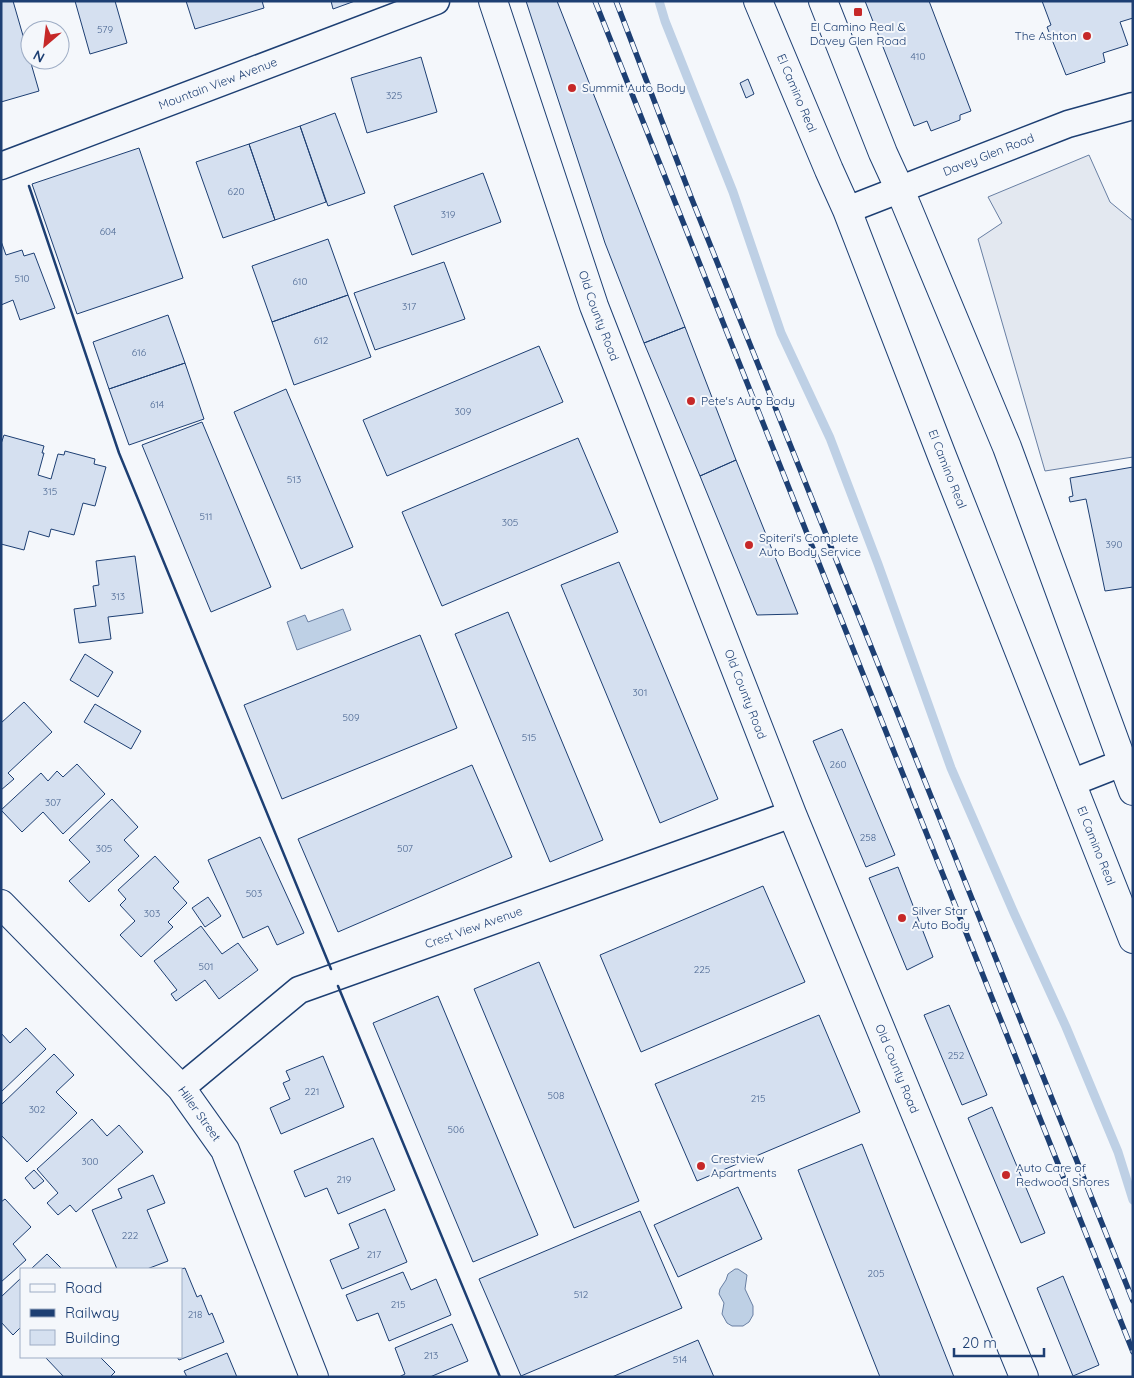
<svg xmlns="http://www.w3.org/2000/svg" width="1134" height="1378" viewBox="0 0 1134 1378" font-family="Quicksand,sans-serif">
<style>
.parking{fill:#e3e8f0;stroke:#687fa3}
.water{fill:#bed0e5;stroke:#687fa3}
.lines{fill:none;stroke-linecap:round;stroke-linejoin:round}
.stream{stroke:#bed0e5;stroke-width:9}
.building{fill:#d5e0f0;stroke:#1d3f73}
.minor-casing{stroke:#1d3f73;stroke-width:29}
.tertiary-casing{stroke:#1d3f73;stroke-width:30}
.primary-casing{stroke:#1d3f73;stroke-width:30}
.minor{stroke:#f4f7fb;stroke-width:26}
.tertiary{stroke:#f4f7fb;stroke-width:28}
.primary{stroke:#f4f7fb;stroke-width:28}
.rail-casing{stroke:#1d3f73;stroke-width:5.5}
.rail{stroke:#f4f7fb;stroke-width:4;stroke-dasharray:11;stroke-linecap:butt}
.wall{stroke:#1d3f73;stroke-width:2.5}
.poi-dot{fill:#c62828;stroke:#f4f7fb;stroke-width:2}
.labels{text-anchor:middle;stroke-width:4;stroke-linejoin:round;paint-order:stroke}
.number-label{font-size:10px;fill:#4b6792}
.poi-label{font-size:12px;fill:#1d3f73;stroke:#f4f7fb;text-anchor:start}
.street-label{font-size:12px;fill:#1d3f73;stroke:#f4f7fb}
</style>
<rect width="100%" height="100%" fill="#f4f7fb"/>
<!-- parking -->
<path class="parking" d="M1089,155L1110,202L1133,221V457L1045,471L978,239L1002,223L988,197Z"/>
<!-- water -->
<path class="water" d="M343,609L351,630L297,650L287,622L305,615L308,622Z
M735,1269H738L747,1275L745,1289L753,1306V1315L749,1322L743,1326H732L727,1323L722,1314L724,1303L719,1294L720,1289L726,1280L728,1274Z"/>
<g class="lines">
<!-- stream -->
<path class="stream" d="M659,1L665,21L733,192L781,333L830,438L878,564L951,768L1014,913L1066,1027L1118,1152L1133,1200"/>
</g>
<!-- building -->
<path class="building" d="M1,1H13L39,91L1,102Z
M75,1H115L127,43L90,54Z
M186,1H262L264,8L195,29Z
M331,1H355L333,9Z
M526,1H557L685,327L644,343L605,243Z
M865,1H929L971,111L960,115V120L931,131L927,121L914,126Z
M1042,1H1133V18L1120,22L1128,45L1103,53L1105,62L1066,75L1047,27L1051,25Z
M421,57L437,112L367,133L351,78Z
M748,79L754,94L746,98L740,83Z
M335,113L365,193L328,206L300,126Z
M300,126L326,202L275,220L249,144Z
M249,144L275,220L223,238L196,162Z
M139,148L183,278L77,314L32,184Z
M483,173L501,222L412,255L394,206Z
M328,239L348,295L272,322L252,266Z
M1,241L6,255L22,250L24,256L34,253L55,308L20,320L13,300L1,305Z
M444,262L465,319L375,350L354,293Z
M348,295L371,357L294,385L272,322Z
M168,315L185,363L109,389L93,342Z
M685,327L736,460L700,476L644,343Z
M539,346L563,402L387,476L363,420Z
M185,363L204,419L129,445L109,389Z
M286,389L353,547L301,569L234,412Z
M202,422L271,587L211,612L142,445Z
M4,435L44,446L42,453H44L38,475L51,479L58,454L64,455L65,451L95,459L94,464L106,467L95,506L83,503L74,535L51,529L49,537L29,531L24,550L1,544V444Z
M578,438L618,532L442,606L402,512Z
M736,460L798,614L757,615L700,476Z
M1133,467V587L1105,591L1086,499L1070,502L1069,497L1073,496L1070,478Z
M135,556L143,613L108,617L111,639L79,643L74,609L96,606L93,586L99,585L96,561Z
M619,562L718,799L660,823L561,585Z
M508,612L603,840L550,862L455,634Z
M420,635L457,728L282,799L244,705Z
M85,654L113,672L98,697L70,680Z
M24,702L52,732L8,773L14,779L1,790V723Z
M95,704L141,731L131,749L84,722Z
M842,729L895,855L866,867L813,741Z
M77,764L105,794L63,834L43,812L22,832L1,810L41,773L48,781L57,771L63,777Z
M472,765L512,857L338,932L298,839Z
M112,799L138,827L124,840L139,856L89,902L69,881L90,862L69,840Z
M260,837L304,933L277,945L268,926L243,938L208,860Z
M155,856L179,882L173,888L187,903L168,922L173,927L141,957L120,935L135,921L120,905L126,899L118,890Z
M898,867L933,957L907,970L869,878Z
M763,886L805,982L641,1052L600,955Z
M208,897L221,916L205,927L192,908Z
M201,926L222,954L238,943L258,970L219,999L205,980L176,1001L171,994L177,990L154,961Z
M539,962L639,1201L574,1228L474,989Z
M438,996L538,1235L473,1262L373,1023Z
M949,1005L987,1095L962,1105L924,1015Z
M819,1015L860,1112L697,1181L655,1084Z
M26,1028L46,1049L1,1092V1033L10,1043Z
M54,1054L74,1075L56,1092L77,1113L27,1162L1,1135V1105Z
M323,1056L344,1107L281,1134L270,1108L290,1099L283,1083L290,1080L286,1071Z
M992,1107L1045,1233L1021,1243L968,1118Z
M92,1119L107,1136L119,1125L143,1152L76,1212L70,1205L58,1215L47,1203L58,1193L37,1169Z
M373,1138L395,1190L338,1214L327,1188L305,1197L294,1171Z
M862,1144L954,1377H880L798,1170Z
M34,1170L44,1181L34,1189L25,1178Z
M153,1175L165,1203L147,1210L168,1261L147,1269H117L92,1210L122,1198L118,1189Z
M738,1187L762,1239L678,1277L654,1225Z
M5,1199L31,1227L13,1244L26,1260L1,1282V1202Z
M385,1209L407,1262L342,1289L330,1260L359,1248L349,1224Z
M640,1211L682,1308L521,1376L479,1279Z
M47,1254L62,1269H31Z
M185,1268L197,1297L201,1295L209,1315L212,1313L224,1342L179,1360L177,1357H181V1269Z
M403,1272L411,1290L436,1279L451,1315L389,1341L378,1313L357,1321L346,1295Z
M1063,1276L1099,1365L1073,1376L1037,1288Z
M21,1278V1327L13,1335L1,1322V1297Z
M452,1324L468,1361L430,1377H399L405,1374L395,1348Z
M698,1340L714,1377H612Z
M227,1353L237,1377H187L184,1371Z
M47,1357H100L115,1372L110,1377H64L46,1358Z"/>
<g class="lines">
<!-- minor casing -->
<g class="minor-casing">
<g id="minor">
<path id="s1" d="M1,166L436,1"/>
<path id="s2" d="M847,210L1068,124L1133,106"/>
<path d="M1071,783L1122,763L1133,761"/>
<path id="s3" d="M181,1088L299,990L792,814"/>
</g>
</g>
<!-- tertiary casing -->
<g class="tertiary-casing">
<g id="tertiary">
<path id="s4" d="M493,1L594,306L792,814L1024,1377"/>
<path id="s5" d="M1,904L181,1088L225,1150L314,1377"/>
</g>
</g>
<!-- primary casing -->
<g class="primary-casing">
<g id="primary">
<path id="s6" d="M758,1L829,170L847,210L942,456L1133,939"/>
<path d="M823,1L883,153L900,190L1007,447L1133,791"/>
</g>
</g>
<!-- minor -->
<use href="#minor" class="minor"/>
<!-- tertiary -->
<use href="#tertiary" class="tertiary"/>
<!-- primary -->
<use href="#primary" class="primary"/>
<!-- rail casing -->
<g class="rail-casing">
<path id="rail" d="M595,1L1133,1352
M616,1L691,197L1133,1301"/>
</g>
<!-- rail -->
<use href="#rail" class="rail"/>
<!-- wall -->
<path class="wall" d="M29,186L119,453L331,969
M338,986L500,1377"/>
</g>
<!-- markers -->
<g class="poi-dot">
<rect x="853" y="7" width="10" height="10" rx="2.5"/>
<circle cx="1087" cy="36" r="5"/>
<circle cx="572" cy="88" r="5"/>
<circle cx="691" cy="401" r="5"/>
<circle cx="749" cy="545" r="5"/>
<circle cx="902" cy="918" r="5"/>
<circle cx="701" cy="1166" r="5"/>
<circle cx="1006" cy="1175" r="5"/>
</g>
<g class="labels">
<!-- number labels -->
<g class="number-label">
<text x="105" y="33">579</text>
<text x="918" y="60">410</text>
<text x="394" y="99">325</text>
<text x="236" y="195">620</text>
<text x="448" y="218">319</text>
<text x="108" y="235">604</text>
<text x="22" y="282">510</text>
<text x="300" y="285">610</text>
<text x="409" y="310">317</text>
<text x="321" y="344">612</text>
<text x="139" y="356">616</text>
<text x="157" y="408">614</text>
<text x="463" y="415">309</text>
<text x="294" y="483">513</text>
<text x="50" y="495">315</text>
<text x="206" y="520">511</text>
<text x="510" y="526">305</text>
<text x="1114" y="548">390</text>
<text x="118" y="600">313</text>
<text x="640" y="696">301</text>
<text x="351" y="721">509</text>
<text x="529" y="741">515</text>
<text x="838" y="768">260</text>
<text x="53" y="806">307</text>
<text x="868" y="841">258</text>
<text x="104" y="852">305</text>
<text x="405" y="852">507</text>
<text x="254" y="897">503</text>
<text x="152" y="917">303</text>
<text x="206" y="970">501</text>
<text x="702" y="973">225</text>
<text x="956" y="1059">252</text>
<text x="312" y="1095">221</text>
<text x="556" y="1099">508</text>
<text x="758" y="1102">215</text>
<text x="37" y="1113">302</text>
<text x="456" y="1133">506</text>
<text x="90" y="1165">300</text>
<text x="344" y="1183">219</text>
<text x="130" y="1239">222</text>
<text x="374" y="1258">217</text>
<text x="876" y="1277">205</text>
<text x="581" y="1298">512</text>
<text x="398" y="1308">215</text>
<text x="195" y="1318">218</text>
<text x="431" y="1359">213</text>
<text x="680" y="1363">514</text>
</g>
<!-- poi labels -->
<g class="poi-label">
<text x="858" y="31" text-anchor="middle">El Camino Real &amp;<tspan x="858" dy="14">Davey Glen Road</tspan></text>
<text x="1077" y="40" text-anchor="end">The Ashton</text>
<text x="582" y="92">Summit Auto Body</text>
<text x="701" y="405">Pete's Auto Body</text>
<text x="759" y="542">Spiteri's Complete<tspan x="759" dy="14">Auto Body Service</tspan></text>
<text x="912" y="915">Silver Star<tspan x="912" dy="14">Auto Body</tspan></text>
<text x="711" y="1163">Crestview<tspan x="711" dy="14">Apartments</tspan></text>
<text x="1016" y="1172">Auto Care of<tspan x="1016" dy="14">Redwood Shores</tspan></text>
</g>
<!-- street labels -->
<g class="street-label">
<text dy="4" stroke="none"><textPath href="#s1" startOffset="232">Mountain View Avenue</textPath></text>
<text dy="4" stroke="none"><textPath href="#s6" startOffset="100">El Camino Real</textPath></text>
<text dy="4" stroke="none"><textPath href="#s2" startOffset="152">Davey Glen Road</textPath></text>
<text dy="4" stroke="none"><textPath href="#s4" startOffset="332">Old County Road</textPath></text>
<text dy="4" stroke="none"><textPath href="#s6" startOffset="505">El Camino Real</textPath></text>
<text dy="4" stroke="none"><textPath href="#s4" startOffset="738">Old County Road</textPath></text>
<text dy="4" stroke="none"><textPath href="#s6" startOffset="910">El Camino Real</textPath></text>
<text dy="4" stroke="none"><textPath href="#s3" startOffset="339">Crest View Avenue</textPath></text>
<text dy="4" stroke="none"><textPath href="#s4" startOffset="1142">Old County Road</textPath></text>
<text dy="4" stroke="none"><textPath href="#s5" startOffset="289">Hiller Street</textPath></text>
</g>
</g>
<!-- border -->
<rect width="1134" height="1378" fill="none" stroke="#1d3f73" stroke-width="5"/>
<!-- legend -->
<rect x="20" y="1268" width="162" height="90" fill="#f4f7fb" stroke="#9eadc5"/>
<rect x="30" y="1284" width="25" height="8" fill="#f4f7fb" stroke="#9eadc5"/>
<text x="65" y="1293" font-size="15" fill="#1d3f73">Road</text>
<rect x="30" y="1309" width="25" height="8" fill="#1d3f73" stroke="#9eadc5"/>
<text x="65" y="1318" font-size="15" fill="#1d3f73">Railway</text>
<rect x="30" y="1330" width="25" height="15" fill="#d5e0f0" stroke="#9eadc5"/>
<text x="65" y="1343" font-size="15" fill="#1d3f73">Building</text>
<!-- north arrow -->
<g transform="translate(45 45) rotate(208)"><circle r="24" fill="#f4f7fb" stroke="#9eadc5"/>
<path d="M0-4L9 19L0 12L-9 19Z" fill="#c62828"/>
<text y="-8" font-size="14" font-weight="bold" text-anchor="middle" fill="#1d3f73">N</text>
</g>
<!-- scale -->
<path d="M954 1348v8h90v-8" fill="none" stroke="#1d3f73" stroke-width="2.5"/>
<text x="962" y="1348" font-size="15" fill="#1d3f73" stroke="#f4f7fb" stroke-width="4" paint-order="stroke">20 m</text>
</svg>
